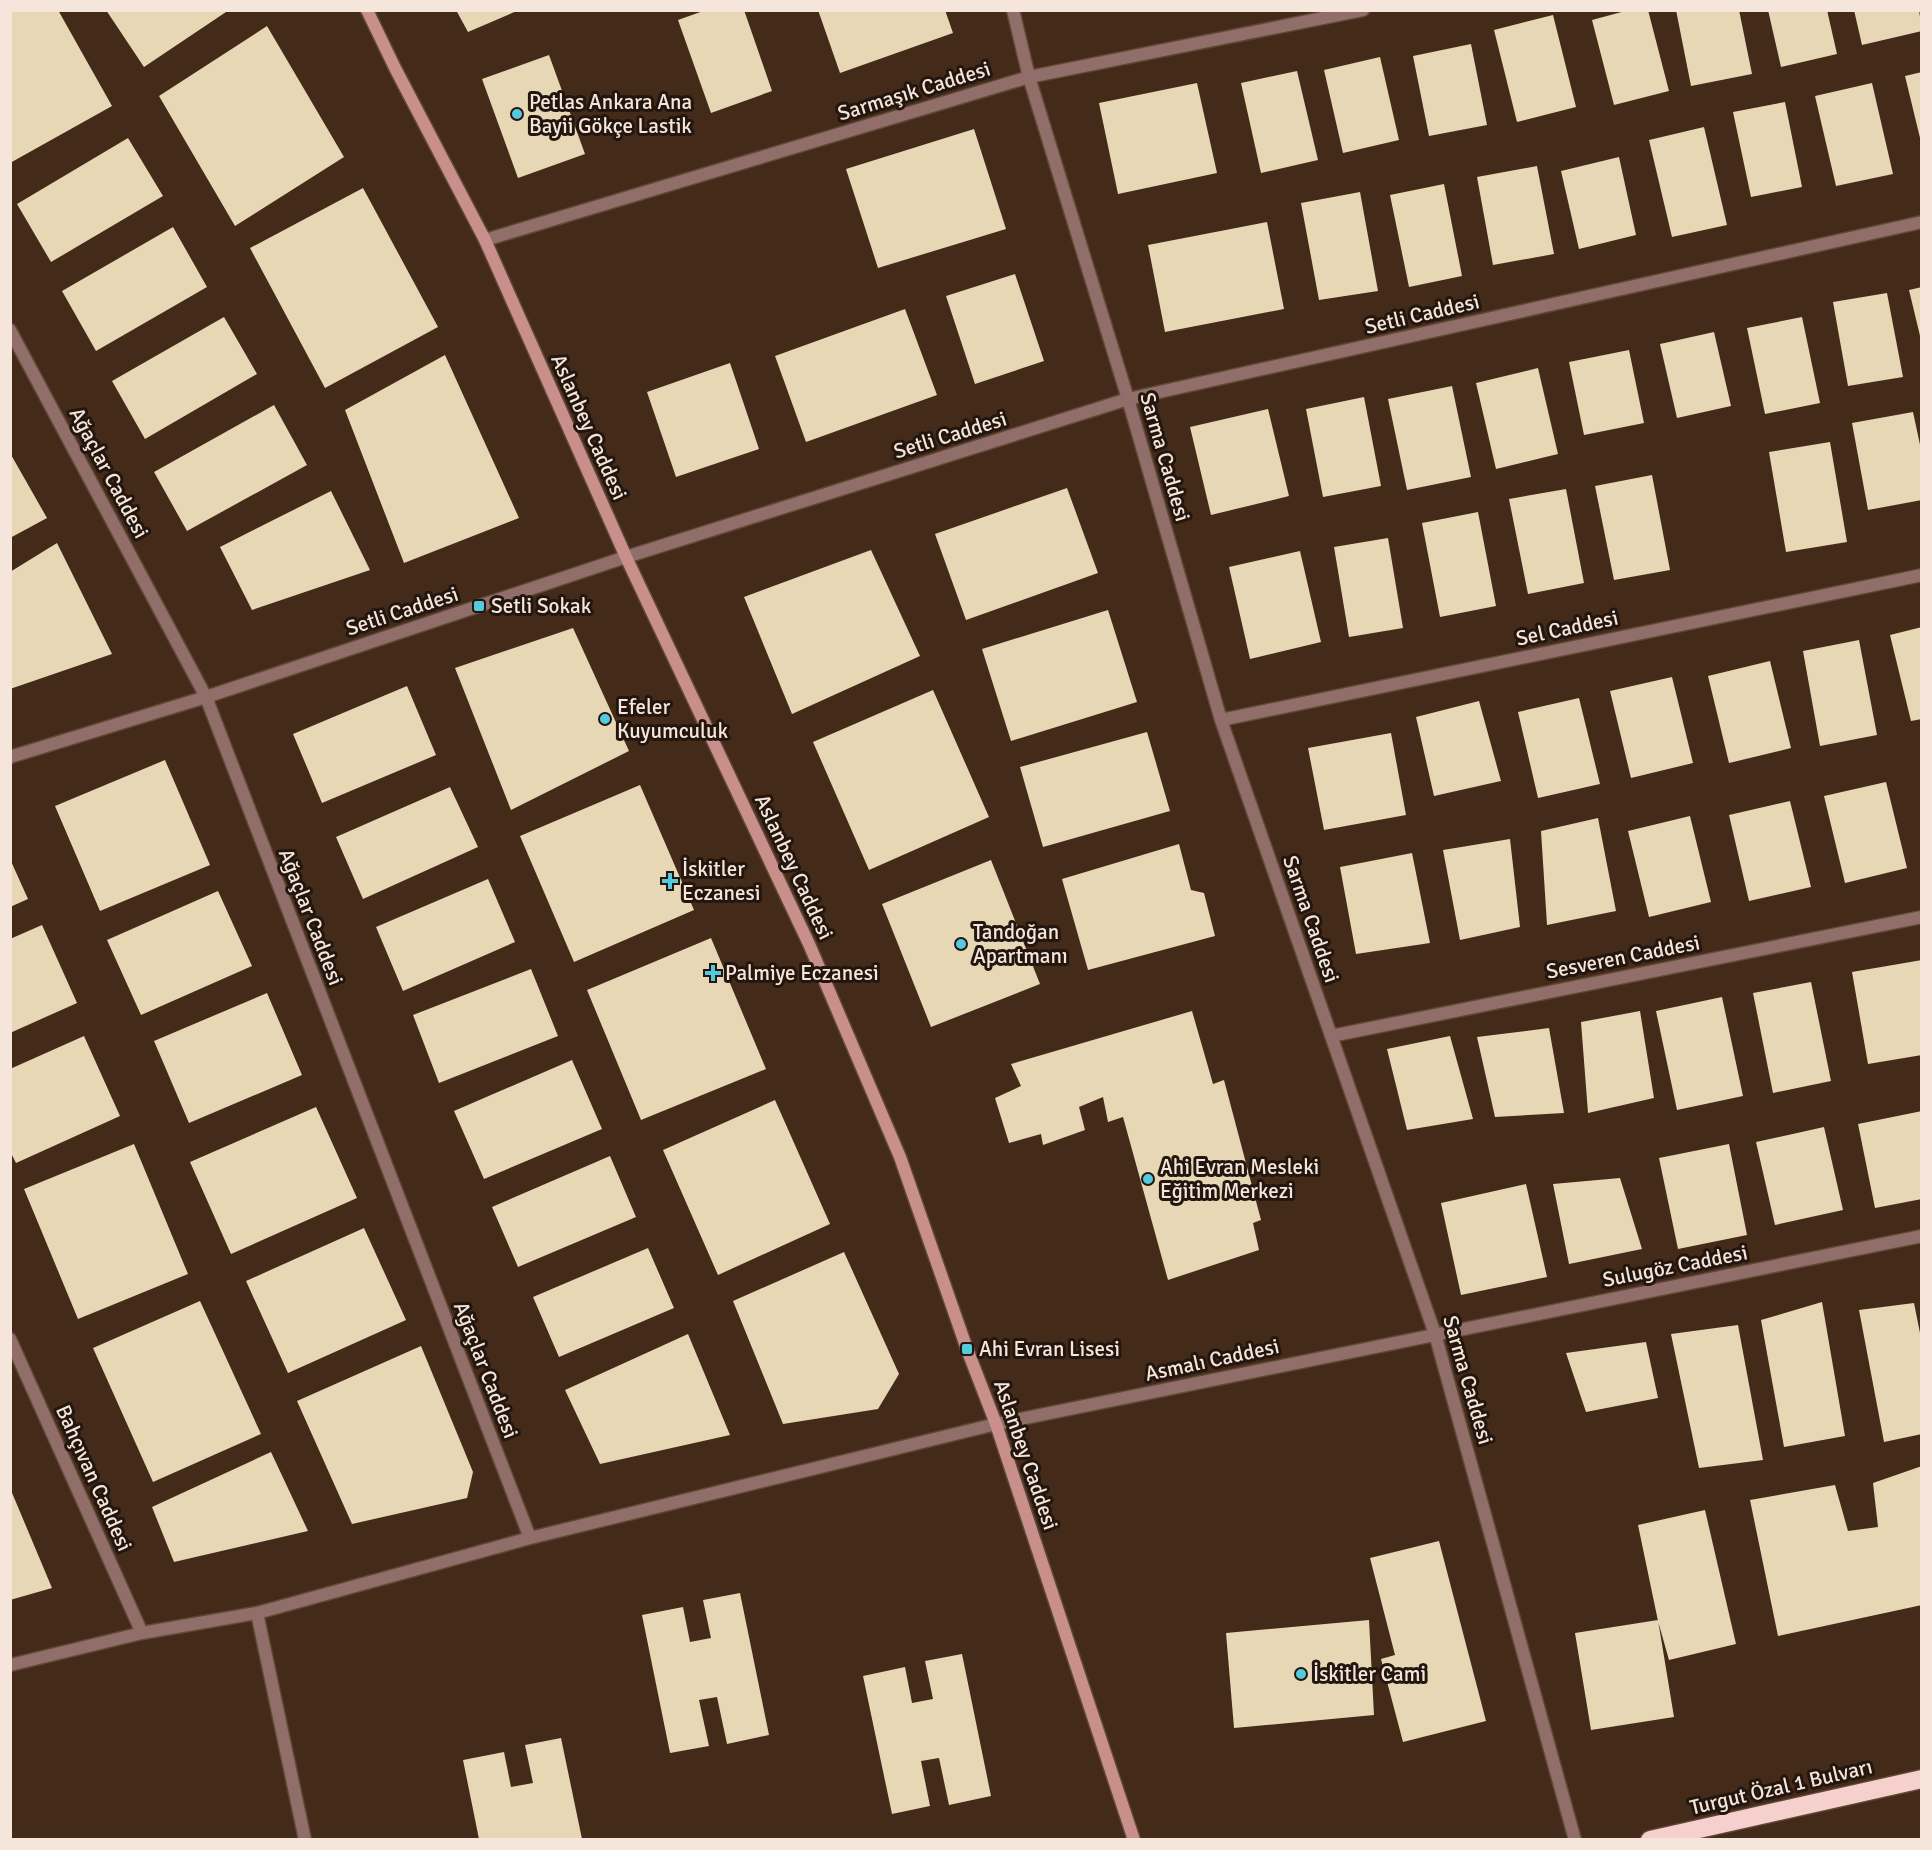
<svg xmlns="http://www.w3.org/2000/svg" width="1932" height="1850" viewBox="0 0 1932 1850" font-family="Signika,sans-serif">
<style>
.building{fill:#e7d7b5}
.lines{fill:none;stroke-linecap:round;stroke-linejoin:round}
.street-casing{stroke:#604837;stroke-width:15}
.secondary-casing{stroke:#604837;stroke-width:15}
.highway-casing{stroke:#604837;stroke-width:21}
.street{stroke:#926e6b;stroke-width:12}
.secondary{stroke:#c88f8b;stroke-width:12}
.highway{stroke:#f5d0cd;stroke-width:18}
.poi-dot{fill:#55cadf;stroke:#22160e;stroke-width:2}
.labels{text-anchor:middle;stroke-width:6;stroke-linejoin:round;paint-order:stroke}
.street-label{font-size:21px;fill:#f6e5da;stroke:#22160e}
.poi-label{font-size:21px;fill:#f6e5da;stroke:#22160e;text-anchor:start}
</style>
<rect width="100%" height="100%" fill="#442a18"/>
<!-- building -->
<path class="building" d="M10,10H58L112,106L10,163Z
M106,10H229L144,67Z
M456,10H519L468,32Z
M706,10H744L772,91L711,113L678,20Z
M818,10H945L953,33L840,73Z
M1629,10H1648L1669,91L1614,105L1592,20Z
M1676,10H1739L1752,74L1691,86Z
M1768,10H1827L1837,54L1781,67Z
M1854,10H1919L1922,31L1862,45Z
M1553,15L1576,107L1517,122L1494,30Z
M267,26L344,157L235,226L159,96Z
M1471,44L1487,125L1429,136L1413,56Z
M549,55L585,154L518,178L482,79Z
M1380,57L1399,140L1343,153L1324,70Z
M1297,71L1318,160L1261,173L1241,83Z
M1922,72V142H1921L1905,76Z
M1197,83L1217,173L1118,194L1099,103Z
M1872,83L1893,174L1836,186L1815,96Z
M1785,102L1802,187L1751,197L1733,112Z
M1704,127L1727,225L1672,237L1649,140Z
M974,129L1006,229L878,268L846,169Z
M128,138L163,196L51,262L17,204Z
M1619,157L1636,235L1579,249L1561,171Z
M1537,166L1554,254L1493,265L1477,177Z
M1444,184L1462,276L1409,287L1390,195Z
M363,188L438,327L325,388L250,248Z
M1360,192L1378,291L1319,300L1301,203Z
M1267,222L1284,309L1165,332L1148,245Z
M173,227L207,287L96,351L62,291Z
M1015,274L1044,361L975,384L946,296Z
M1922,287V340H1921L1909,290Z
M1887,293L1903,377L1848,386L1833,302Z
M905,309L937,395L806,442L775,356Z
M224,317L257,374L145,439L112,381Z
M1802,317L1820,403L1765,414L1747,328Z
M1714,332L1731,406L1677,418L1660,344Z
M1629,350L1644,423L1584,435L1569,362Z
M445,355L519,518L404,563L345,410Z
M730,363L759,449L676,477L647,392Z
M1538,368L1558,454L1496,469L1476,383Z
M1452,386L1471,477L1407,490L1388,399Z
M1364,397L1381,486L1323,497L1306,409Z
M274,405L307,465L187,531L154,472Z
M1268,409L1289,496L1211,515L1190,427Z
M1913,412L1922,454V500L1868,510L1852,423Z
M1830,442L1847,542L1786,552L1769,452Z
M10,453L47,518L10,538Z
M1652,475L1670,570L1614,580L1595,486Z
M1067,488L1098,573L966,620L935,534Z
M1566,489L1584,583L1528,594L1509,499Z
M331,491L370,570L252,610L220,547Z
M1478,512L1496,606L1440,617L1422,523Z
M1388,538L1403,628L1349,637L1334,547Z
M57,543L112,654L10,689V572Z
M871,550L920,656L792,714L744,597Z
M1300,551L1321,642L1250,659L1229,567Z
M1108,610L1137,702L1011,741L982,649Z
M1922,627V719L1911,721L1890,635Z
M573,628L629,751L511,810L455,668Z
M1859,640L1877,735L1820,746L1803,651Z
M1770,661L1791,748L1729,763L1708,676Z
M1672,677L1693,763L1631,778L1610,691Z
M407,686L436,755L322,803L293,734Z
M933,690L989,817L869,870L813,742Z
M1579,698L1600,784L1538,798L1518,712Z
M1479,701L1501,781L1434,796L1416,717Z
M1147,732L1170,811L1043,847L1020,767Z
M1391,733L1406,815L1324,830L1308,748Z
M165,760L210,865L100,911L55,806Z
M1886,782L1907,868L1845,883L1824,796Z
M640,785L694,910L574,962L520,836Z
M450,787L478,847L363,899L336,837Z
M1790,801L1811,887L1749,901L1729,815Z
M1690,816L1711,902L1649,917L1628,831Z
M1598,818L1616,911L1547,925L1541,831Z
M1510,839L1520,927L1460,940L1443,850Z
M1179,844L1191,890L1204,893L1215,936L1088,970L1062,879Z
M1412,853L1430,943L1356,954L1340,867Z
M10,859L28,899L10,907Z
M991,860L1040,984L931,1027L882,904Z
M488,879L515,942L403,991L376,927Z
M218,891L252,966L141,1015L107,940Z
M42,925L77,1003L10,1033V939Z
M711,938L766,1069L641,1120L587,990Z
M1922,960V1055L1868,1064L1852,972Z
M531,969L558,1036L439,1083L413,1015Z
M1811,982L1831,1081L1773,1093L1753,993Z
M267,993L302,1075L189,1123L154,1041Z
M1722,997L1743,1096L1677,1110L1656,1011Z
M1192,1011L1213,1084L1224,1080L1261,1220L1253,1223L1259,1250L1168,1280L1123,1117L1108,1122L1103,1097L1079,1107L1085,1130L1043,1145L1041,1134L1009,1143L995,1098L1021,1086L1011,1064Z
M1640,1011L1654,1098L1588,1113L1581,1022Z
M1549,1028L1564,1113L1495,1117L1477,1037Z
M84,1036L120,1116L16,1163L10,1151V1069Z
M1450,1036L1473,1119L1407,1130L1387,1049Z
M572,1060L602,1129L484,1179L454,1111Z
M775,1100L830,1224L718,1275L663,1150Z
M316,1107L357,1198L231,1254L190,1162Z
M1922,1111V1199L1875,1208L1858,1124Z
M1824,1127L1843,1210L1775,1225L1756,1142Z
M134,1144L188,1274L78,1319L24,1189Z
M1729,1144L1747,1235L1678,1249L1659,1158Z
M610,1156L636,1217L518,1267L492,1207Z
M1620,1178L1642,1249L1569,1264L1553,1184Z
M1526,1184L1547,1277L1461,1295L1441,1203Z
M364,1228L406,1320L288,1373L246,1281Z
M648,1248L674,1308L559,1357L533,1297Z
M844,1252L899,1374L878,1409L783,1424L733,1301Z
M200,1301L261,1434L153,1482L93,1348Z
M1822,1302L1845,1436L1784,1447L1761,1320Z
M1914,1303L1922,1343V1434L1884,1442L1859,1310Z
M1738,1325L1763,1460L1699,1468L1671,1334Z
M688,1334L730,1435L600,1464L565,1390Z
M1646,1342L1658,1398L1586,1412L1566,1353Z
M421,1346L473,1472L467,1498L352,1524L297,1401Z
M271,1452L308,1531L174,1562L152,1507Z
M1922,1466V1605L1778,1636L1750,1500L1835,1485L1848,1531L1878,1527L1873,1483Z
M10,1488L52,1588L10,1600Z
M1705,1510L1736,1644L1669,1660L1658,1621L1638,1525Z
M1439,1541L1486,1721L1403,1742L1381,1659L1395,1655L1370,1558Z
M740,1593L769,1735L727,1744L717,1697L699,1700L709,1746L670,1753L642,1615L683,1607L690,1642L711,1638L703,1600Z
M1369,1620L1374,1715L1234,1728L1226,1633Z
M1658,1620L1674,1717L1591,1730L1575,1633Z
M962,1654L991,1796L949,1805L939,1758L921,1761L930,1806L892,1814L863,1676L905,1667L912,1703L933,1699L925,1661Z
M561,1738L582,1839H479L463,1760L504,1752L511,1787L533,1783L525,1745Z"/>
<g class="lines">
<!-- street casing -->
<g class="street-casing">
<path id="street" d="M1013,10L1029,77L1128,399L1221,720L1435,1334L1575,1840
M485,240L1029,77L1363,10
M10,330L206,697L530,1538
M1221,720L1922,575
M10,757L206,697L626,557L1128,399L1922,222
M1331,1036L1922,917
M10,1339L142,1633
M257,1613L305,1840
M10,1665L142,1633L257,1613L530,1538L996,1424L1922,1236"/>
</g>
<!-- secondary casing -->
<g class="secondary-casing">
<path id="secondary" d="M367,10L395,68L485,240L626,557L809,944L900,1157L967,1349L996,1424L1134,1840"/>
</g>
<!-- highway casing -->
<g class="highway-casing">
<path id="highway" d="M1650,1840L1922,1779"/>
</g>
<!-- street -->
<use href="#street" class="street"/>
<!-- secondary -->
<use href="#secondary" class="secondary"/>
<!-- highway -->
<use href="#highway" class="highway"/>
</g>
<!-- markers -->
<g class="poi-dot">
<circle cx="517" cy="114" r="6"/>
<rect x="473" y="600" width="12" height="12" rx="3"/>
<circle cx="605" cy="719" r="6"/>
<path d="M667 872h6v6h6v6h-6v6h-6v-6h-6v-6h6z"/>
<circle cx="961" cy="944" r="6"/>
<path d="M710 964h6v6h6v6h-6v6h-6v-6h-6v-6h6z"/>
<circle cx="1148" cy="1179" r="6"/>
<rect x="961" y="1343" width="12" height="12" rx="3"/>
<circle cx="1301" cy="1674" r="6"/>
</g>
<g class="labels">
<!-- street labels -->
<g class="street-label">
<text transform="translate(914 91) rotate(-17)" y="7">Sarmaşık Caddesi</text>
<text transform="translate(1422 314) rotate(-13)" y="7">Setli Caddesi</text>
<text transform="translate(589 427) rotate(66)" y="7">Aslanbey Caddesi</text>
<text transform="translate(950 435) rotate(-17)" y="7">Setli Caddesi</text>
<text transform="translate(1165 457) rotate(74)" y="7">Sarma Caddesi</text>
<text transform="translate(109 473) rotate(62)" y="7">Ağaçlar Caddesi</text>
<text transform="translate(402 611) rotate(-18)" y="7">Setli Caddesi</text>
<text transform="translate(1567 628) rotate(-12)" y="7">Sel Caddesi</text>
<text transform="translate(794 867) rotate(65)" y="7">Aslanbey Caddesi</text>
<text transform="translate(311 917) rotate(69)" y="7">Ağaçlar Caddesi</text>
<text transform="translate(1311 919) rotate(71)" y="7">Sarma Caddesi</text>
<text transform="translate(1623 957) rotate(-11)" y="7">Sesveren Caddesi</text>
<text transform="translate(1675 1266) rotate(-11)" y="7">Sulugöz Caddesi</text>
<text transform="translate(1212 1360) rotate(-12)" y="7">Asmalı Caddesi</text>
<text transform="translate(486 1370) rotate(69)" y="7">Ağaçlar Caddesi</text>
<text transform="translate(1468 1380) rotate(74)" y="7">Sarma Caddesi</text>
<text transform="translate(1026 1455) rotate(71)" y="7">Aslanbey Caddesi</text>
<text transform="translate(94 1478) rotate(66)" y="7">Bahçıvan Caddesi</text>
<text transform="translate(1781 1787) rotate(-13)" y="7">Turgut Özal 1 Bulvarı</text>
</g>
<!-- poi labels -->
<g class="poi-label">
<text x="529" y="109">Petlas Ankara Ana<tspan x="529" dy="24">Bayii Gökçe Lastik</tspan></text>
<text x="491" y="613">Setli Sokak</text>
<text x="617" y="714">Efeler<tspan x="617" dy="24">Kuyumculuk</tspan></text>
<text x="682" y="876">İskitler<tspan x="682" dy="24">Eczanesi</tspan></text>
<text x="973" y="939">Tandoğan<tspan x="973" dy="24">Apartmanı</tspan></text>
<text x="725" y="980">Palmiye Eczanesi</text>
<text x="1160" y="1174">Ahi Evran Mesleki<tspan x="1160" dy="24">Eğitim Merkezi</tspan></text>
<text x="979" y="1356">Ahi Evran Lisesi</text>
<text x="1313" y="1681">İskitler Cami</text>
</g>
</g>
<!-- border -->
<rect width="1932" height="1850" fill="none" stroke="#f6e5da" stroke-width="24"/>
</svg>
